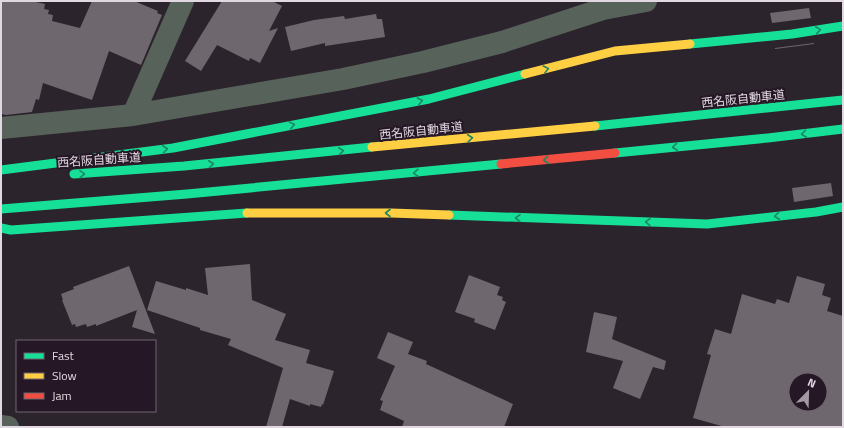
<svg xmlns="http://www.w3.org/2000/svg" width="844" height="428" viewBox="0 0 844 428" font-family="'Titillium Web','Noto Sans JP',sans-serif">
<style>
.building{fill:#6e676d;fill-rule:evenodd}
.lines{fill:none;stroke-linecap:round;stroke-linejoin:round}
.street{stroke:#57625a;stroke-width:22}
.fast{stroke:#16e098;stroke-width:9}
.slow{stroke:#ffcf43;stroke-width:9}
.jam{stroke:#f24e42;stroke-width:9}
.oneway{stroke:#1d8664}
.labels{text-anchor:middle;stroke-width:4;stroke-linejoin:round;paint-order:stroke}
.street-label{font-size:12px;fill:#e2d8e1;stroke:#251725}
</style>
<rect width="100%" height="100%" fill="#2c242c"/>
<!-- building -->
<path class="building" d="M1,1H31L45,4L44,9L49,10L48,14L53,15L52,21L80,28L92,1H134L158,11L157,13L162,15L141,65L109,51L92,100L43,83L39,100L36,99L32,112L6,115L1,114Z
M222,1H272L282,6L269,31L278,28L260,63L250,58L249,61L217,45L201,71L185,61Z
M809,8L811,18L772,23L770,13Z
M376,14L377,19H382L385,37L325,46V43L291,51L285,27L314,20L344,16L345,19Z
M814,43V44L775,49V48Z
M831,183L833,196L794,202L792,188Z
M250,264L252,300L286,314L275,340L310,350L306,363L334,371L323,405L322,404L321,407L310,404V406L290,399L282,427H266L283,368L228,345L231,339L200,330V328L147,310L156,281L186,290V288L208,295L205,268Z
M129,266L155,334L132,327L137,310L96,326V324L87,327L86,324L76,327L75,324L72,325L62,300H63L61,294L74,289L73,287Z
M469,275L500,287L497,295L503,297L502,300L506,302L495,330L474,322L475,319L455,312Z
M797,276L825,284L822,295L831,298L827,311L843,316V427H725L693,418L711,355L707,354L715,329L731,334L742,294L775,304L777,299L789,303ZM796,380H820V404H796Z
M594,312L617,317L612,339L666,361L664,370L653,367L640,399L613,388L623,361L586,352Z
M388,332L413,342L408,354L427,361L426,364L513,404L504,427H402L404,421L380,410L383,401L380,400L395,366L377,358Z"/>
<g class="lines">
<!-- street -->
<path class="street" d="M133,115L183,1
M1,128L133,115L343,79L423,62L502,42L603,9L646,1
M1,426L8,427"/>
<!-- fast -->
<path class="fast" d="M690,44L792,34L843,26
M595,126L843,100
M615,153L768,138L843,129
M1,170L173,148L429,99L525,74
M74,174L184,166L372,147
M1,209L187,194L501,164
M449,215L707,224L816,212L843,207
M1,228L11,230L247,213"/>
<!-- slow -->
<path class="slow" d="M525,74L615,51L690,44
M372,147L595,126
M247,213H391L449,215"/>
<!-- jam -->
<path class="jam" d="M501,164L615,153"/>
</g>
<!-- one-way arrows -->
<defs><path id="oneway-chevron" d="M-2-3.5L2.5 0L-2 3.5" fill="none" stroke-width="1.6" stroke-linecap="round" stroke-linejoin="round"/></defs>
<g class="oneway">
<use href="#oneway-chevron" transform="translate(818 30) rotate(-8)"/>
<use href="#oneway-chevron" transform="translate(546 69) rotate(-14)"/>
<use href="#oneway-chevron" transform="translate(420 101) rotate(-11)"/>
<use href="#oneway-chevron" transform="translate(292 125) rotate(-11)"/>
<use href="#oneway-chevron" transform="translate(804 134) rotate(173)"/>
<use href="#oneway-chevron" transform="translate(470 138) rotate(-6)"/>
<use href="#oneway-chevron" transform="translate(675 147) rotate(174)"/>
<use href="#oneway-chevron" transform="translate(165 149) rotate(-7)"/>
<use href="#oneway-chevron" transform="translate(341 151) rotate(-6)"/>
<use href="#oneway-chevron" transform="translate(546 160) rotate(174)"/>
<use href="#oneway-chevron" transform="translate(211 164) rotate(-6)"/>
<use href="#oneway-chevron" transform="translate(416 173) rotate(175)"/>
<use href="#oneway-chevron" transform="translate(82 174) rotate(-4)"/>
<use href="#oneway-chevron" transform="translate(388 213) rotate(-180)"/>
<use href="#oneway-chevron" transform="translate(777 216) rotate(174)"/>
<use href="#oneway-chevron" transform="translate(518 218) rotate(-178)"/>
<use href="#oneway-chevron" transform="translate(648 222) rotate(-179)"/>
</g>
<g class="labels">
<!-- street labels -->
<g class="street-label">
<text transform="translate(743 99) rotate(-6)" y="4">西名阪自動車道</text>
<text transform="translate(421 131) rotate(-6)" y="4">西名阪自動車道</text>
<text transform="translate(99 160) rotate(-4)" y="4">西名阪自動車道</text>
</g>
</g>
<!-- border -->
<rect width="844" height="428" fill="none" stroke="#e2d8e1" stroke-width="4"/>
<!-- legend -->
<rect x="16" y="340" width="140" height="72" fill="#251725" stroke="#716470"/>
<rect x="24" y="353" width="20" height="6" fill="#16e098" stroke="#716470"/>
<text x="52" y="360" font-size="12" fill="#e2d8e1">Fast</text>
<rect x="24" y="373" width="20" height="6" fill="#ffcf43" stroke="#716470"/>
<text x="52" y="380" font-size="12" fill="#e2d8e1">Slow</text>
<rect x="24" y="393" width="20" height="6" fill="#f24e42" stroke="#716470"/>
<text x="52" y="400" font-size="12" fill="#e2d8e1">Jam</text>
<!-- north arrow -->
<g transform="translate(808 392) rotate(23)"><circle r="19" fill="#251725" stroke="#716470"/>
<path d="M0-3L7 15L0 10L-7 15Z" fill="#a299a2"/>
<text y="-6" font-size="11" font-weight="bold" text-anchor="middle" fill="#e2d8e1">N</text>
</g>
</svg>
